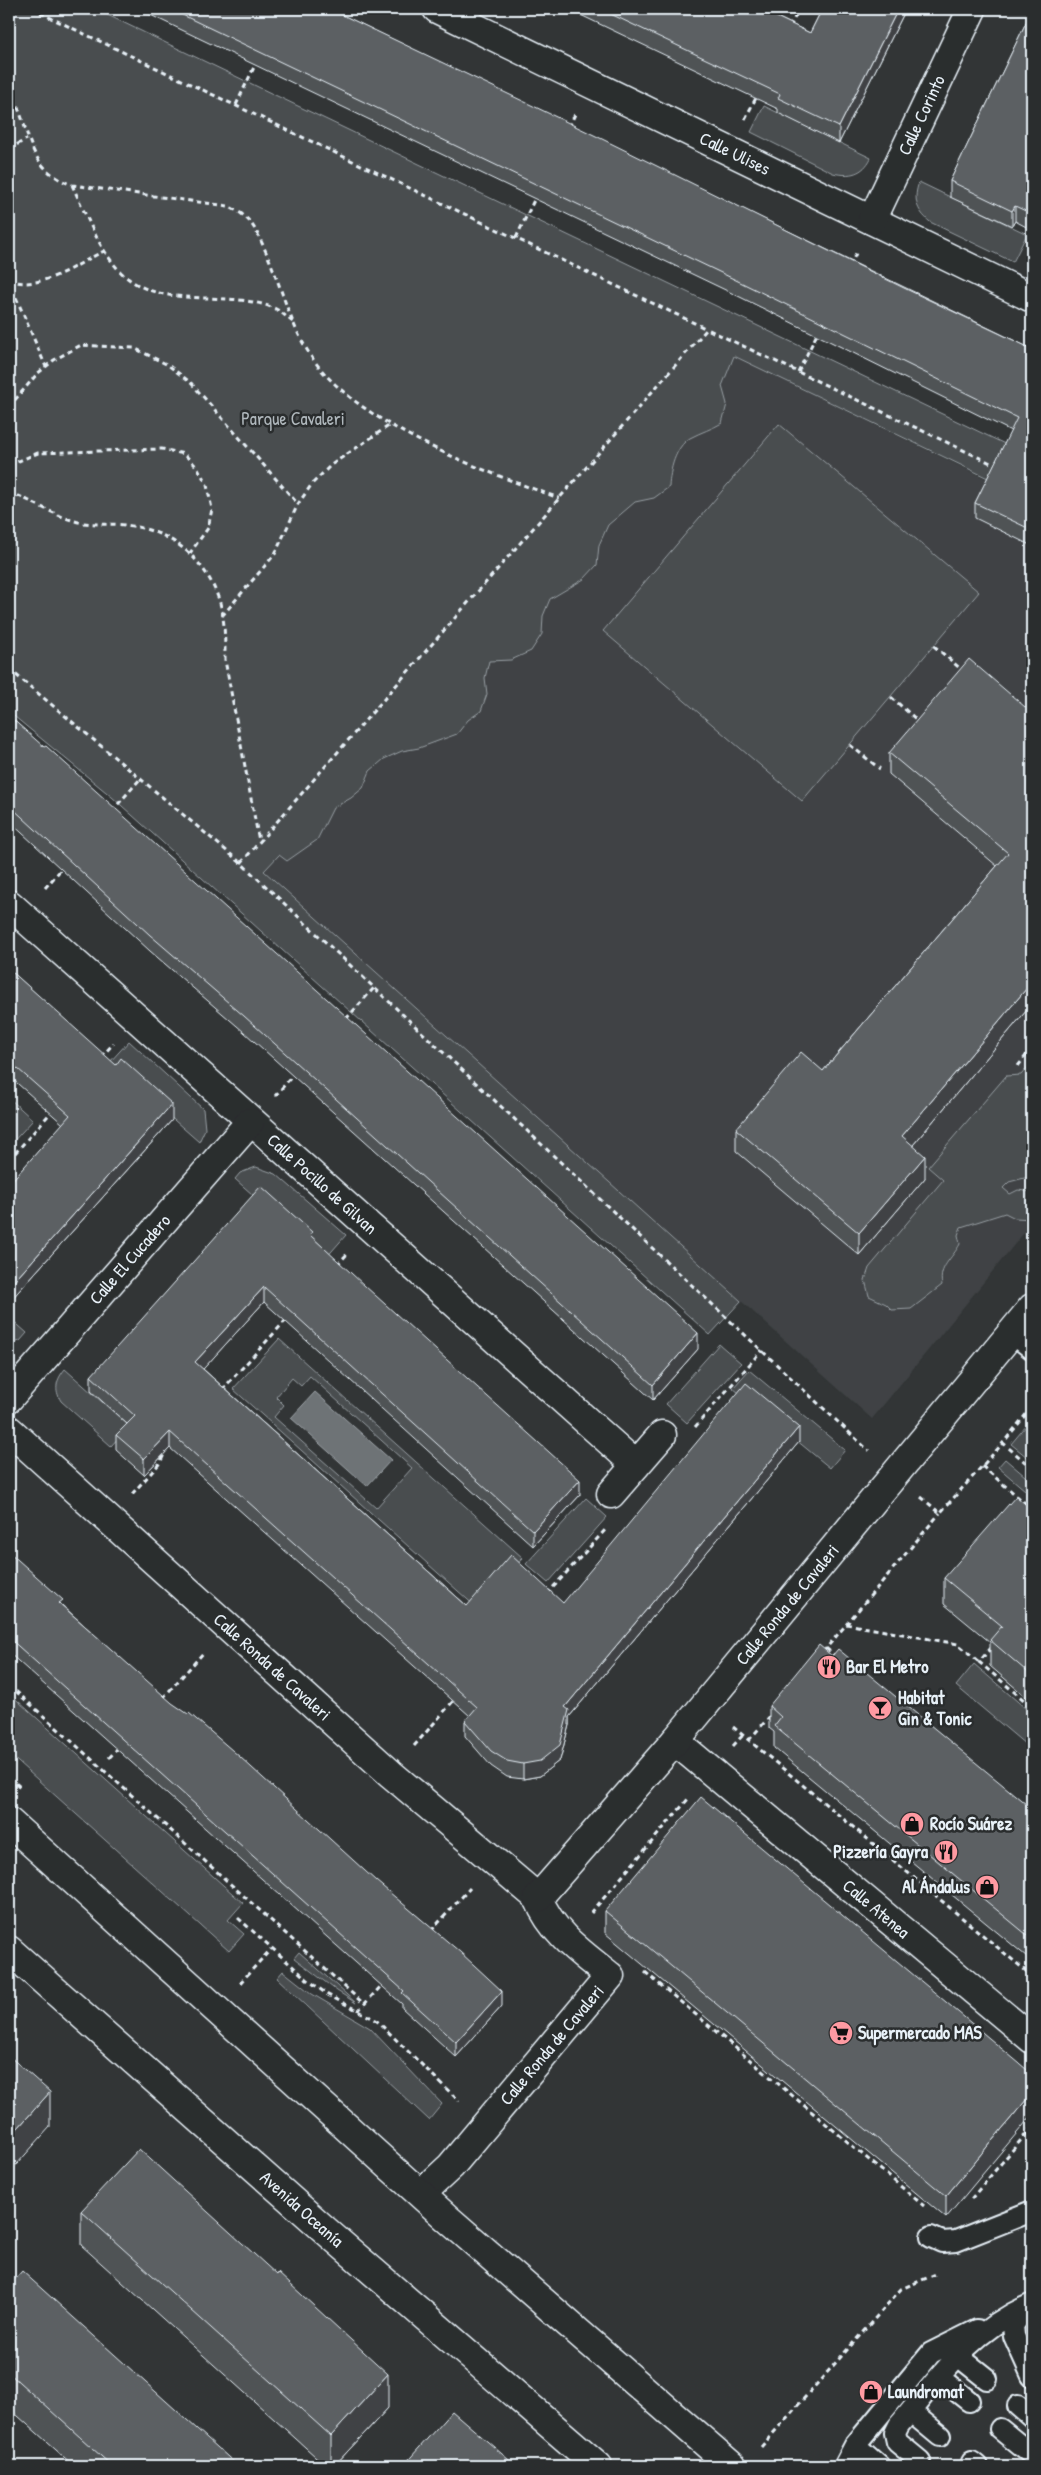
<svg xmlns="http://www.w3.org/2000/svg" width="1041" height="2475" viewBox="0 0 1041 2475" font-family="'Patrick Hand',sans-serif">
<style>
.built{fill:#3f4244}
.green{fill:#494d4f;stroke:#989fa4;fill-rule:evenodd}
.water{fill:#6e7376;stroke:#9fa5aa}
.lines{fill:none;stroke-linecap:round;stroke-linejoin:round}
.lane-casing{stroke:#e8f1f8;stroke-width:24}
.street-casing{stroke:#e8f1f8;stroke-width:31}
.secondary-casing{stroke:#e8f1f8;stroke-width:31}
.path{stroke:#e8f1f8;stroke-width:3;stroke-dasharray:5 4;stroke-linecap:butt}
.lane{stroke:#2a2d2e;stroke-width:20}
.street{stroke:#2a2d2e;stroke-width:28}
.secondary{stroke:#2a2d2e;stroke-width:28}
.wall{fill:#4f5355;stroke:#e8f1f8}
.shaded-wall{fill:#404345;stroke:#e8f1f8}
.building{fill:#5c6063;stroke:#e8f1f8}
.labels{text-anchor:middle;stroke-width:5;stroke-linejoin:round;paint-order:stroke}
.street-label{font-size:18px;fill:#e8f1f8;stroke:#2a2d2e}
.park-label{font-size:18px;fill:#b0b8bd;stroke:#2a2d2e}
.poi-label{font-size:18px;font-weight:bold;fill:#e8f1f8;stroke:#2a2d2e;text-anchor:start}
</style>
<rect width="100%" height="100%" fill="#323536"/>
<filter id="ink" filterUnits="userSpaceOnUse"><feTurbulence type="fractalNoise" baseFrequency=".02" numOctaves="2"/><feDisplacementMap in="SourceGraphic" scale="10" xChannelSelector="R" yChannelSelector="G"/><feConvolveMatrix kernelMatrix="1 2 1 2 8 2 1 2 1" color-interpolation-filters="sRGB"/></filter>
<g filter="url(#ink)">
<!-- built -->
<path class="built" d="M734,356L1032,501V1223L872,1419L264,871Z"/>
<!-- green -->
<path class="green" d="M9,9H95L1032,457L994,481L734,356L722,386L727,404L722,423C712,429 701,432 690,438C675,447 670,470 669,487L654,498L635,502L608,525L599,545L597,565L584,579L550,599L543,616L542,634L531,651L511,660L489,661L485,678L487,694L481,711L468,720L457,734L419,748L402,751L384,759L370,771L363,788L351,798L333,808L317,840L287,861L279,855L264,871L741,1301L710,1335L112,797L9,712Z
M764,106L871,158C863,174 850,177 833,173L751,132Z
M919,182L1027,234L1013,262L930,222C916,210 913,199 919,182Z
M779,424L979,592L802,801L603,631Z
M129,1041L203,1109L205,1129L199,1142L109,1063Z
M1032,1062V1176L1009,1182L1003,1188L1010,1194L1018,1190L1032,1192V1219L1015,1218L1005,1213L961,1227L958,1235L960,1244C952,1259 938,1267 942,1285L911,1309L892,1310L886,1304L869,1296L865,1280L869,1268L943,1180L928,1167L1006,1076L1021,1075Z
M9,1098L33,1120L9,1146Z
M256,1167L276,1174L346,1235L325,1259L235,1179L240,1173Z
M9,1317L27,1333L20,1341L10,1344Z
M279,1339L523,1558L477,1608L233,1389ZM310,1376L412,1468L376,1508L274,1417L284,1405L276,1397L292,1378L301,1386Z
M719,1344L741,1363L687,1423L666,1404Z
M65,1369L129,1426L111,1446L61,1401C54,1389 56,1380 65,1369Z
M749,1370L845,1450L830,1468L733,1388Z
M1032,1419V1461L1011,1444Z
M1005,1459L1032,1482V1496L998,1467Z
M586,1498L607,1517L548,1583L526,1564Z
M974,1664L1032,1714V1750L956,1686Z
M9,1693L243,1903L228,1920L244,1934L229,1951L9,1754Z
M299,1952L356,2003L337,1991L294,1958Z
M283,1971L312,1994L370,2028L442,2104L429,2120L277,1978Z"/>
<!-- water -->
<path class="water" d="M315,1392L391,1460L367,1486L291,1418Z"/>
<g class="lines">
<!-- lane casing -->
<g class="lane-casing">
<path id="lane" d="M1012,1333L1032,1349
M931,2237L942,2242L956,2241L1032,2211
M1028,2306L1013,2325L1014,2336L1032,2376
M958,2356L987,2379
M940,2378L969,2401
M1018,2406L1032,2418
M911,2412L940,2436
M1000,2429L1032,2455
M855,2445L879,2466
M920,2461L897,2442L895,2433L899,2425C940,2376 971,2330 1032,2304
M972,2462L977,2466
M844,2466L855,2445L931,2353L977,2330"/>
</g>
<!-- street casing -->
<g class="street-casing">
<g id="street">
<path id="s1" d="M437,9L1032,298"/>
<path id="s2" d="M872,220L972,9"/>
<path id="s3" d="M9,904L636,1465"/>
<path id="s4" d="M9,1398L250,1122"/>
<path id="s5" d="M9,1430L391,1774L538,1898C552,1933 581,1953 610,1976L451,2166L422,2193"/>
<path d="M611,1494L662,1435"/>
<path id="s6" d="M675,1741L1032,2039"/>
<path id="s7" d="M538,1898L675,1741L1032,1308"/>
<path id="s8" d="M9,1950L333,2237L598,2466"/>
</g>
</g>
<!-- secondary casing -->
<g class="secondary-casing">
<path id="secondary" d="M9,1822L448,2219L732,2466"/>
</g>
<!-- path -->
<path class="path" d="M32,9L707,329
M790,27L799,9
M9,91C33,127 22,166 72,185L228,206C233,209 240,212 244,216C255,225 260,239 266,252C281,285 289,322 309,353C353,424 483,471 559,498
M236,105L256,63
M745,119L757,96
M569,127L575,114
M9,149L27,139
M72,185C85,212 97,245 117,268C156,313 220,288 271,307C279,309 286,317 293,322
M516,238L536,196
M1027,256L1032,245
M850,266L857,251
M9,280C40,292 77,264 104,251
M9,281L46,367
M798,372L818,332
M9,407L37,374L54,360L81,345L134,348L168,365L191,383L298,504
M9,465L38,453L162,449L184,454L198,468L207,485L212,509L208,528L190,553
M9,492C31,500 53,515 75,521C92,526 108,523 125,525C170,530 206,558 220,603C225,621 225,641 225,660L259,841
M222,616L275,554L298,504L312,484L331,465L390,425
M934,646L962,670
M9,669L241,863L869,1451
M891,697L918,721
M850,745L880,769
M112,811L140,779
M241,863L707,329L997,466
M45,888L64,866
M346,1019L374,988
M101,1057L114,1043
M1018,1066L1032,1048
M275,1096L294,1074
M9,1160L53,1110
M337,1265L348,1253
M222,1390L287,1319
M1032,1407L1003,1443L1032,1468
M695,1427L762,1350
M982,1466L1032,1509
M132,1494L160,1463L165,1452
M921,1497L940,1513L1003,1443
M547,1594L607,1528
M846,1624L958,1644L979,1662
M826,1648L835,1656
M991,1648L979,1662L1032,1707
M823,1652L940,1513
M9,1685L364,2004
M163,1698L204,1652
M733,1727L1032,1976
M749,1740L771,1715
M414,1746L456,1698
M733,1746L743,1735
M109,1758L119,1747
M9,1777L21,1788
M591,1913L689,1798
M238,1918L308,1980L328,1995L376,2020L459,2101
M431,1931L470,1888
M645,1972L924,2206
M240,1983L271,1949
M358,2011L383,1984
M971,2199L1032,2127
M761,2447L901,2289L936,2274"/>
<!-- lane -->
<use href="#lane" class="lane"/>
<!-- street -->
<use href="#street" class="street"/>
<!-- secondary -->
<use href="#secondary" class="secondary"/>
</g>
<!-- wall -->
<path class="wall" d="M138,9H330L1032,349V546L975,518V503L1011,431L740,297Z
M568,9H760L810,33L822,9H906L839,143L778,113V109Z
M1032,10V230L1015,221L1012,226L950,197V181Z
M1032,713V1004L913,1145L925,1178L859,1255L736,1151V1129L823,1071L997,866L889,774V753Z
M9,716L698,1349L653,1400L244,1032L150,951L9,821Z
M9,969L172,1120L9,1302V1184L63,1124L9,1076Z
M312,1237L580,1495L533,1546L264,1302L203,1369L467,1606L563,1603L799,1442L569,1717V1725L560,1760L540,1776L523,1779L507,1777L491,1766L465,1736V1721L470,1716L170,1448L144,1475L116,1450V1435L127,1424L91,1391V1376Z
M1032,1510V1702L990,1666V1642L944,1604V1578Z
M9,1549L10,1553L63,1606L502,2006L456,2057L402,2008V2004L9,1653Z
M832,1656L1032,1809V1961L774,1748V1732L769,1728V1706Z
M605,1911L1032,2074L946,2218L605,1933Z
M81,2211L388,2408L334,2466H326L81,2245Z
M9,2286L238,2466H74L9,2408Z"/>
<!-- shaded-wall -->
<path class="shaded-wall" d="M898,9H906L839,143V127Z
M1015,206V221L1012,226V211Z
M1032,982V1004L902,1158V1136Z
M172,1104V1120L9,1302V1287Z
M925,1156V1178L859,1255V1233Z
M264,1287V1302L195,1378V1362Z
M698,1333V1349L653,1400V1385Z
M799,1427V1442L569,1717V1725L560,1760L540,1776L523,1779V1764L565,1707Z
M170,1432V1448L144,1475V1459Z
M580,1480V1495L533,1546V1531Z
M502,1991V2006L456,2057V2042Z
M50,2092V2127L9,2173V2138Z
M1032,2093V2115L946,2218V2196Z
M388,2374V2408L334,2466H331V2436Z"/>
<!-- building -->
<path class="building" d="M170,9H330L594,135L904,288L1032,349V530L975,503L1017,418L740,282Z
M600,9H760L810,33L822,9H898L839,127L778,98L780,94Z
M1032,10V214L1015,206L1012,211L950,181Z
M969,659L1032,713V982L902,1136L925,1156L859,1233L736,1129L801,1052L823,1071L1008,853L889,753Z
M9,716L44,747L46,746L698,1333L653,1385L244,1016L150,935L9,805Z
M9,969L116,1065L121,1058L172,1104L9,1287V1184L70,1115L9,1061Z
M261,1186L312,1232L310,1235L365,1286L580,1480L533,1531L264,1287L195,1362L467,1606L511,1555L563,1603L746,1383L799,1427L565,1707L569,1710L560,1745L540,1761L523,1764L507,1761L491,1751L465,1721L477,1707L170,1432L144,1459L116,1435L135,1416L91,1376Z
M1016,1496L1032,1510V1676L990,1640L1002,1626L944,1578Z
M9,1552L63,1600L59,1603L172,1703L188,1714L189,1713L240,1757L376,1881L460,1952L502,1991L456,2042L402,1993L404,1991L9,1638Z
M819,1645L832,1656L838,1649L1032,1809V1939L774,1726L781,1717L769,1706Z
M701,1797L1032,2074V2093L946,2196L605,1911Z
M9,2056L50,2092L9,2138Z
M139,2149L277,2275L278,2273L388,2374L331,2436L81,2211Z
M22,2271L238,2466H112L9,2373V2286Z
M452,2411L516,2466H403Z"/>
</g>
<!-- icons -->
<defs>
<g id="restaurant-disc" transform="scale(1.25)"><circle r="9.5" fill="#ff9aa2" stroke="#2a2d2e"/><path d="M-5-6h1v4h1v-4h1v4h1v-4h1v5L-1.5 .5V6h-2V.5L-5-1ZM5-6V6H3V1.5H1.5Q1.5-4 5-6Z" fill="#111"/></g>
<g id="bar-disc" transform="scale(1.25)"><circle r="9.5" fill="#ff9aa2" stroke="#2a2d2e"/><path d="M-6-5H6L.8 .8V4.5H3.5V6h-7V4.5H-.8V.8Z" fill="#111"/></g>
<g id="shop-disc" transform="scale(1.25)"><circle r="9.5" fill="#ff9aa2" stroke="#2a2d2e"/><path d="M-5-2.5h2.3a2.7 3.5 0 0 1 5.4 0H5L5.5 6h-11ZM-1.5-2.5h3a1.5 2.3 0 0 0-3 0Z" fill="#111"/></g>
<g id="supermarket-disc" transform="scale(1.25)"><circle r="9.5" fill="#ff9aa2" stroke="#2a2d2e"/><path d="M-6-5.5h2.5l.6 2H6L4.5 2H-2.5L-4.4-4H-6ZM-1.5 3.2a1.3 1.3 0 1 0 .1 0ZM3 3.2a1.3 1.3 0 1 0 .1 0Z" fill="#111"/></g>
</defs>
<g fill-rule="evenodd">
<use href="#restaurant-disc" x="829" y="1667"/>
<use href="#bar-disc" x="880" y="1708"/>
<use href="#shop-disc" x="912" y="1824"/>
<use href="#restaurant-disc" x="946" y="1852"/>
<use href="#shop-disc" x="987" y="1887"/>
<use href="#supermarket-disc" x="841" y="2033"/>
<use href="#shop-disc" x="871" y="2392"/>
</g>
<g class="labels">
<!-- street labels -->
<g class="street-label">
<text dy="6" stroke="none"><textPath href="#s2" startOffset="116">Calle Corinto</textPath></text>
<text dy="6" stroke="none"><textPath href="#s1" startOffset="331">Calle Ulises</textPath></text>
<text dy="6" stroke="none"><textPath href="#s3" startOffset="420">Calle Pocillo de Gilvan</textPath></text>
<text dy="6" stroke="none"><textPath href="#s4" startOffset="184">Calle El Cucadero</textPath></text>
<text dy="6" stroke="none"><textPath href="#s7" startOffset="385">Calle Ronda de Cavaleri</textPath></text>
<text dy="6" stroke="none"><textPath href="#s5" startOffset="354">Calle Ronda de Cavaleri</textPath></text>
<text dy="6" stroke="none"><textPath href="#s6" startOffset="262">Calle Atenea</textPath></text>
<text transform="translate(552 2045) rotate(-50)" y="6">Calle Ronda de Cavaleri</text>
<text dy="6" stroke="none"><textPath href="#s8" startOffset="391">Avenida Oceanía</textPath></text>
</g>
<!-- park labels -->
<g class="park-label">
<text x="293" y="425">Parque Cavaleri</text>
</g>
<!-- poi labels -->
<g class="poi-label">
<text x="846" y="1673">Bar El Metro</text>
<text x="898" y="1704">Habitat<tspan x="898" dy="21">Gin &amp; Tonic</tspan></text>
<text x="930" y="1830">Rocío Suárez</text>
<text x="928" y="1858" text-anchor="end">Pizzería Gayra</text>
<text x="970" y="1893" text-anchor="end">Al Ándalus</text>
<text x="858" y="2039">Supermercado MAS</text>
<text x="888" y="2398">Laundromat</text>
</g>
</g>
<!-- margin -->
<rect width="1041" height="2475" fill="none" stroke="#2a2d2e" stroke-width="30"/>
<rect x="15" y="15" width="1011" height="2445" fill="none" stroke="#e8f1f8" stroke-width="2" filter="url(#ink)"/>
</svg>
